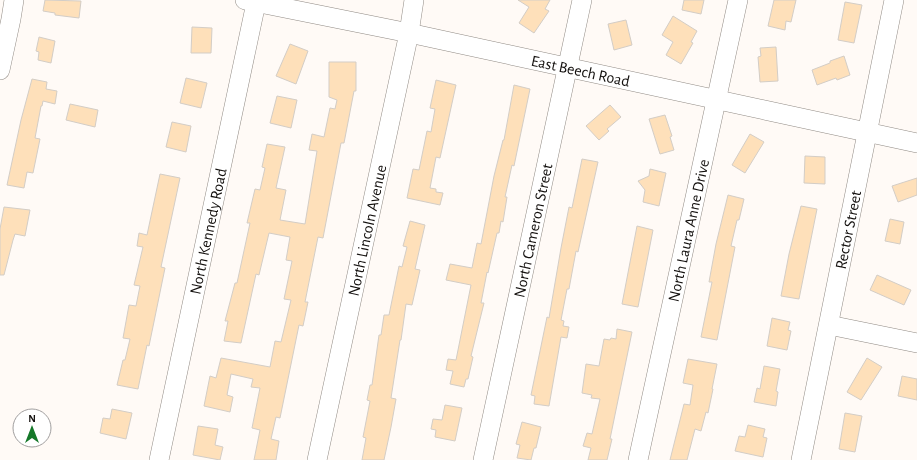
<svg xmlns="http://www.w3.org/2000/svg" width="917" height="460" viewBox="0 0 917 460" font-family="'Alegreya Sans',sans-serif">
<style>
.building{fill:#fee0ba;stroke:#d3cdc6}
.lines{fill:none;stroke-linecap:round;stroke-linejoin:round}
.minor-casing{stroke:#908a84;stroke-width:20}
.minor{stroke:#fff;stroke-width:19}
.labels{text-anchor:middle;stroke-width:3;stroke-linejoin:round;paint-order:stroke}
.street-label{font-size:16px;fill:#13100e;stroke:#fff}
</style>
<rect width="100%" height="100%" fill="#fffaf6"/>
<!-- building -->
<path class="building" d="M45,0L81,1L79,18L55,15V13L43,11Z
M518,0H550L545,9L549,11L534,33L519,23L529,7Z
M684,0H704L701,14L682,10Z
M774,0H796L791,22L786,21L785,30L768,26Z
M845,2L862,5L854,43L838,40Z
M673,16L697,31L691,42L693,43L681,64L666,55L673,42L662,35Z
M626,20L632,45L614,50L608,24Z
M192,27L212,28L211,53H191Z
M39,37L55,41L51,63L38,60L39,52L36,51Z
M290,44L308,51L296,84L276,76Z
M776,47L778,81L760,82L758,57L761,56L760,48Z
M844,56L850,75L837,80L836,78L817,85L812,70L830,63V61Z
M329,62H356V91H354L344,143H341L323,238L318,237L305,302H308L303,326L299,325L280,418L276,417L271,439L279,441L276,460H254L260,430L252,428L260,388L251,387L253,379L231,374L227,395L233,397L230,412L204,406L210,376L216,378L221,358L270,367L275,341L281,342L291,300L284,299L292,261L286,260L290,237L269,233L259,275L256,274L241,343L224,341L228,321H225L235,283H237L250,223H247L255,189L260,190L265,168L262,167L267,144L285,147L276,188L286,190L280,220L305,224L317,151L309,150L312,134L324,137L330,108L335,109L337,100L329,97Z
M186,78L207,83L201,108L180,103Z
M32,79L47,82L46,89L57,91L55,104L43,101L42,106H41L35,138L40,139L33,173L27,172L24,188L7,185L21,120Z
M436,80L456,85L440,158L436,157L430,188L436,189V192L443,193L440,205L407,198L413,169L419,170L427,131L431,132L435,109L430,108Z
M514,85L530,89L514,166L512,165L505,197H507L503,222L501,221L499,233H497L488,273L487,272L481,303H484L471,356L473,357L468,379H466L464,387L450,384L453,371L446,370L448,359L456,360L471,285L446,280L450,264L472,268L477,243L481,244L494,176L503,140H504Z
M277,96L297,100L291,128L270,123Z
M70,104L98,110L95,127L66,120Z
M610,105L621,117L607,129L609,131L599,140L586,126Z
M665,115L672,136L670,137L674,150L660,154L649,119Z
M172,122L191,126L186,152L166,147Z
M750,134L764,142L745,173L732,165Z
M805,156L825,157V184L804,183Z
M582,159L598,162L578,252L576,251L569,289H567L561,320L564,321L563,326L569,327L567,338L561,337L549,406L534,404L535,396L531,395L547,317L549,318L561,248L569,207L572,208Z
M650,169L666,173L659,206L643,202L645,190L638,181L649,176Z
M160,174L180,178L161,267L165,268L149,346L147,345L138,389L117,385L123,360H125L130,339L123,338L129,305L136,306L140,286L134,285L143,247L137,246L139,233L147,235Z
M917,178V195L898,202L892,186Z
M728,195L744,199L739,220H737L731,246L735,247L717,340L701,337L712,282H709L716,244Z
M801,206L817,209L799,299L781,296L789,254Z
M4,207L30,210L25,236L15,234L13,240L4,275H0V229Z
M890,219L904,222L900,244L885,241Z
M410,221L425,225L415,269L420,270L412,305L406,304L401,340H400L391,398L396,399L391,427L384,460H362L366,438L363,437L370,401L367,400L370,385H372L379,335H381L384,315H389L399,266L402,267L407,247L403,246Z
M637,226L653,230L638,307L622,304Z
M877,275L911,290L904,305L870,290Z
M772,318L790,322L788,330L791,331L787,350L767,346Z
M617,329L632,332L610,439H612L607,460H588L591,448L583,446L587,433L592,434L600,399L591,398L592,395L582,393L586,364L599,366L604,339L610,340L611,338L616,339Z
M867,358L882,367L861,400L847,392Z
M688,359L717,364L712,389H713L708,413L706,412L701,431L695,429L687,460H670L684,404L690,405L693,385L683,383Z
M764,366L780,369L776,391L778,392L776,406L754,402L757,388L760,389Z
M902,376L917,379V400L898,396Z
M445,405L462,408L455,441L435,437L436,430L431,429L433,419L442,420Z
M112,409L132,413L126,439L100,433L103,418L110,419Z
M845,413L862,416L855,452L839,449Z
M522,422L541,427L536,448H534L531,460L517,458L520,445L516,444Z
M748,425L765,429L763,437L767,438L763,457L735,451L739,436L745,437Z
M198,426L218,429L215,445L223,447L220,460L193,455Z"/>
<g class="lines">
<!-- minor casing -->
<g class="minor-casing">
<g id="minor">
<path id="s1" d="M245,0L409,33L917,143"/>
<path d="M0,70L11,19L14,0"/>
<path d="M829,325L917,343"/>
<path id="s2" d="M159,460L256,3"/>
<path id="s3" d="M317,460L409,33L414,0"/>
<path id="s4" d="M483,460L582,0"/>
<path id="s5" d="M638,460L738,0"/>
<path id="s6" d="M801,460L894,0"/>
</g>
</g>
<!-- minor -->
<use href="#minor" class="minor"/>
</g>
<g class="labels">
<!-- street labels -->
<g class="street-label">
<text dy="6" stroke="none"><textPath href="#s1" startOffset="343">East Beech Road</textPath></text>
<text dy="6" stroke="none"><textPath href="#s3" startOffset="235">North Lincoln Avenue</textPath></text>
<text dy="6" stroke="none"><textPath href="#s4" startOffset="235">North Cameron Street</textPath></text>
<text dy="6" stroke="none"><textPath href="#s5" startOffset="235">North Laura Anne Drive</textPath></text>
<text dy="6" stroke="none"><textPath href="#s6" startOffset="235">Rector Street</textPath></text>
<text dy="6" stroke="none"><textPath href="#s2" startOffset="234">North Kennedy Road</textPath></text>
</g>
</g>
<!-- north arrow -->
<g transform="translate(32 428)"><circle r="19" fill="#ffffff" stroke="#a19f9f"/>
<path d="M0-3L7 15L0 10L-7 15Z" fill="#157829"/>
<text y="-6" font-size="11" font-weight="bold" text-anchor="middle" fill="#13100e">N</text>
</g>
</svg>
